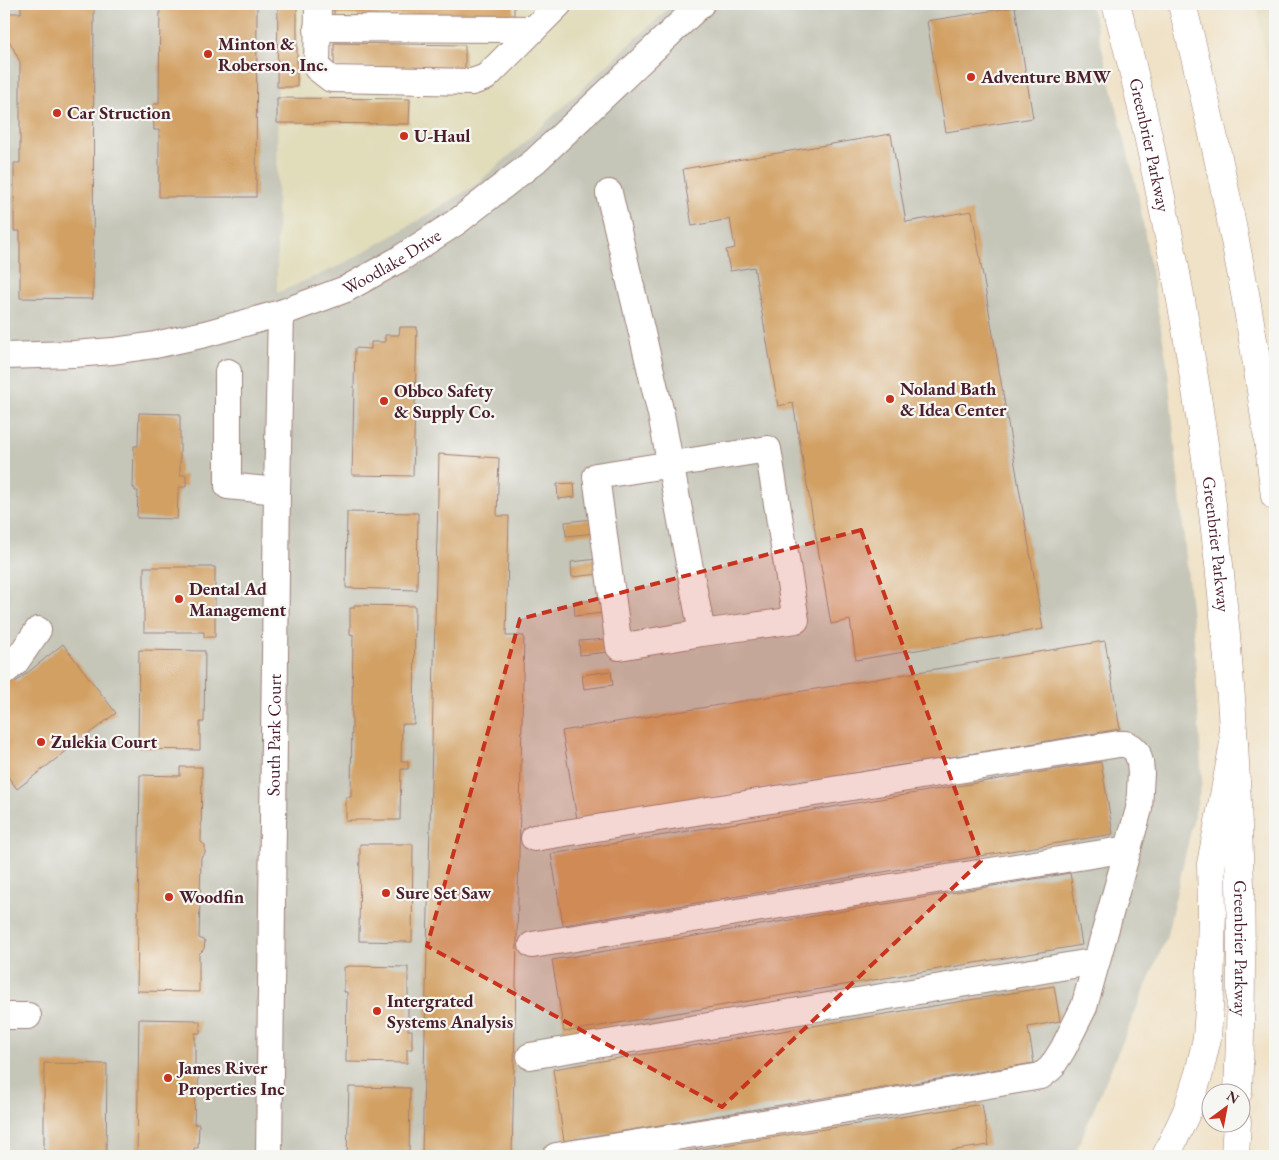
<svg xmlns="http://www.w3.org/2000/svg" width="1279" height="1160" viewBox="0 0 1279 1160" font-family="'EB Garamond',serif">
<style>
.built{fill:#e1dcba}
.industrial{fill:#c5c5b8}
.building{fill:#d2a064}
.lines{fill:none;stroke-linecap:round;stroke-linejoin:round}
.minor-casing{stroke:#9d8079;stroke-width:28}
.major-casing{stroke:#9d8079;stroke-width:29}
.highway-casing{stroke:#9d8079;stroke-width:29}
.minor{stroke:#fff;stroke-width:26}
.major{stroke:#fff;stroke-width:28}
.highway{stroke:#fff;stroke-width:28}
.marked{fill:#c8321e;fill-opacity:0.2;stroke:#c8321e;stroke-width:4;stroke-dasharray:10 6;stroke-linejoin:round}
.poi-dot{fill:#c8321e;stroke:#f6f6f2;stroke-width:2}
.labels{text-anchor:middle;stroke-width:4.5;stroke-linejoin:round;paint-order:stroke}
.poi-label{font-size:18px;font-weight:bold;fill:#4a1f2b;stroke:#f6f6f2;text-anchor:start}
.street-label{font-size:18px;fill:#4a1f2b;stroke:#f6f6f2}
</style>
<rect width="100%" height="100%" fill="#f6f6f2"/>
<filter id="ink" filterUnits="userSpaceOnUse"><feTurbulence type="fractalNoise" baseFrequency=".02" numOctaves="2"/><feDisplacementMap in="SourceGraphic" scale="10" xChannelSelector="R" yChannelSelector="G"/><feConvolveMatrix kernelMatrix="1 2 1 2 8 2 1 2 1" color-interpolation-filters="sRGB"/></filter>
<filter id="wash" filterUnits="userSpaceOnUse"><feTurbulence type="fractalNoise" baseFrequency=".0096" numOctaves="4" result="noise"/><feDisplacementMap in="SourceGraphic" scale="20" xChannelSelector="R" yChannelSelector="G"/><feGaussianBlur stdDeviation="1.12" result="paint"/><feColorMatrix in="noise" values="0 0 0 0 0 0 0 0 0 0 0 0 0 0 0 0 0 1.4 0 .05"/><feComposite in="paint" operator="in"/></filter>
<g filter="url(#wash)">
<rect width="100%" height="100%" fill="#f0e2c7"/>
<!-- built -->
<path class="built" d="M278,4H673L517,149L474,186L399,232L341,265L277,293Z
M1257,4H1275V119L1272,101Z"/>
<!-- industrial -->
<path class="industrial" d="M4,4H278L277,293L341,265L399,232L474,186L517,149L673,4H1091L1138,194L1167,363L1194,639L1202,782L1166,939L1074,1156H4Z"/>
<g id="blocks">
<!-- building -->
<path class="building" d="M21,4H94L93,299L20,298V231H14V163H20V62L8,38V13H21Z
M160,4H257L256,197H159V130H154L153,104H159Z
M278,4H297V87H277Z
M334,4H514V16L334,15Z
M1015,7L1033,118L946,132L927,21Z
M334,43L465,45V69L334,67Z
M277,98L410,99L409,124L277,123Z
M891,134L906,222L972,211L1043,629L856,660L850,620L831,624L793,403L778,406L754,267L730,271L726,250L735,248L730,219L692,226L683,169Z
M400,327H417L413,476L352,475L355,348L371,349V342H385V335H399Z
M139,413L180,414V475H186V487H179V492H178L177,519L137,518L138,491H135V488H133L134,446H138Z
M439,454L499,458L497,516H509L506,636H524L512,1156H422Z
M574,483L575,497L558,499L557,484Z
M347,512L418,513L417,590L346,588Z
M593,519L595,533L566,536L565,522Z
M598,559L600,574L572,577L571,562Z
M144,567H215V637H204V632H144Z
M602,599L604,613L575,616L574,602Z
M354,605L415,606L414,724H402L401,761H408V769H401L400,820H350V821H346V797H351L353,634L350,635V608H354Z
M608,639L609,652L580,655L579,641Z
M1105,641L1120,729L577,819L562,731Z
M63,644L116,713L17,789L4,771V665L16,682Z
M139,650L205,651L204,722H200V750L138,749Z
M611,671L613,685L584,689L582,675Z
M1101,762L1113,834L563,925L551,854Z
M180,767H202L201,842L205,845V854L201,857L199,938L205,941L204,949L199,954V992L137,991L140,775L180,776Z
M360,844H413L412,942L359,941Z
M1070,873L1082,945L564,1032L552,960Z
M347,966L408,967V1030H412V1049H407V1063L346,1062L347,992H344V967H347Z
M1054,986L1060,1021L1028,1027L1034,1063L564,1141L553,1069Z
M139,1019L196,1020V1021H200V1033H195V1067L199,1066L198,1090H195L194,1124H199L198,1148H194L193,1156H137Z
M44,1063L107,1064L106,1156H44Z
M349,1087L410,1088L409,1156H347Z
M982,1104L989,1145L936,1153L937,1156H662V1155Z"/>
</g>
</g>
<g filter="url(#ink)">
<use href="#blocks" fill-opacity="0" stroke="#9d8079" stroke-width="1"/>
<g class="lines">
<!-- minor casing -->
<g class="minor-casing">
<g id="minor">
<path d="M318,4L317,68L331,79L472,82L486,77L559,4"/>
<path d="M317,28L534,29"/>
<path d="M609,193L661,414L702,633L619,647L596,476L768,449L796,620L702,633"/>
<path id="s1" d="M4,356L74,354L113,351L155,345L205,334L281,313L346,289L398,260L458,221L535,161L701,4"/>
<path d="M228,372V486L277,491"/>
<path d="M4,672L15,663L38,630"/>
<path d="M534,838L1119,744H1125L1132,747L1137,752L1140,762L1141,773L1139,809L1084,1007L1063,1049L1051,1068L1041,1076L801,1117L556,1156"/>
<path d="M532,945L1128,849"/>
<path d="M4,1016H28"/>
<path d="M530,1056L1097,961"/>
<path id="s2" d="M269,1156L277,491L281,313"/>
</g>
</g>
<!-- major casing -->
<g class="major-casing">
<g id="major">
<path id="s3" d="M1116,4C1139,87 1156,172 1173,257C1209,445 1231,636 1238,827C1242,916 1242,1004 1238,1092"/>
<path d="M1182,4C1223,166 1256,330 1275,496"/>
<path d="M1235,1156L1237,1122"/>
</g>
</g>
<!-- highway casing -->
<g class="highway-casing">
<path id="highway" d="M1166,1156L1187,1111L1199,1073L1207,1038L1210,992L1212,910L1211,864L1234,743"/>
</g>
<!-- minor -->
<use href="#minor" class="minor"/>
<!-- major -->
<use href="#major" class="major"/>
<!-- highway -->
<use href="#highway" class="highway"/>
</g>
</g>
<!-- marked area -->
<path class="marked" d="M861,530L981,861L722,1107L427,946L520,619Z"/>
<!-- markers -->
<g class="poi-dot">
<circle cx="208" cy="54" r="5"/>
<circle cx="971" cy="77" r="5"/>
<circle cx="57" cy="113" r="5"/>
<circle cx="404" cy="136" r="5"/>
<circle cx="890" cy="399" r="5"/>
<circle cx="384" cy="401" r="5"/>
<circle cx="179" cy="599" r="5"/>
<circle cx="41" cy="742" r="5"/>
<circle cx="386" cy="893" r="5"/>
<circle cx="169" cy="897" r="5"/>
<circle cx="377" cy="1011" r="5"/>
<circle cx="168" cy="1078" r="5"/>
</g>
<g class="labels">
<!-- poi labels -->
<g class="poi-label">
<text x="218" y="50">Minton &amp;<tspan x="218" dy="21">Roberson, Inc.</tspan></text>
<text x="981" y="83">Adventure BMW</text>
<text x="67" y="119">Car Struction</text>
<text x="414" y="142">U-Haul</text>
<text x="900" y="395">Noland Bath<tspan x="900" dy="21">&amp; Idea Center</tspan></text>
<text x="394" y="397">Obbco Safety<tspan x="394" dy="21">&amp; Supply Co.</tspan></text>
<text x="189" y="595">Dental Ad<tspan x="189" dy="21">Management</tspan></text>
<text x="51" y="748">Zulekia Court</text>
<text x="396" y="899">Sure Set Saw</text>
<text x="179" y="903">Woodfin</text>
<text x="387" y="1007">Intergrated<tspan x="387" dy="21">Systems Analysis</tspan></text>
<text x="178" y="1074">James River<tspan x="178" dy="21">Properties Inc</tspan></text>
</g>
<!-- street labels -->
<g class="street-label">
<text dy="6" stroke="none"><textPath href="#s3" startOffset="145">Greenbrier Parkway</textPath></text>
<text dy="6" stroke="none"><textPath href="#s1" startOffset="404">Woodlake Drive</textPath></text>
<text dy="6" stroke="none"><textPath href="#s3" startOffset="550">Greenbrier Parkway</textPath></text>
<text dy="6" stroke="none"><textPath href="#s2" startOffset="421">South Park Court</textPath></text>
<text dy="6" stroke="none"><textPath href="#s3" startOffset="955">Greenbrier Parkway</textPath></text>
</g>
</g>
<!-- margin -->
<rect width="1279" height="1160" fill="none" stroke="#f6f6f2" stroke-width="20"/>
<!-- north arrow -->
<g transform="translate(1226 1108) rotate(32)"><circle r="24" fill="#f6f6f2" stroke="#b1a0a2"/>
<path d="M0-4L9 19L0 12L-9 19Z" fill="#c8321e"/>
<text y="-8" font-size="14" font-weight="bold" text-anchor="middle" fill="#4a1f2b">N</text>
</g>
</svg>
